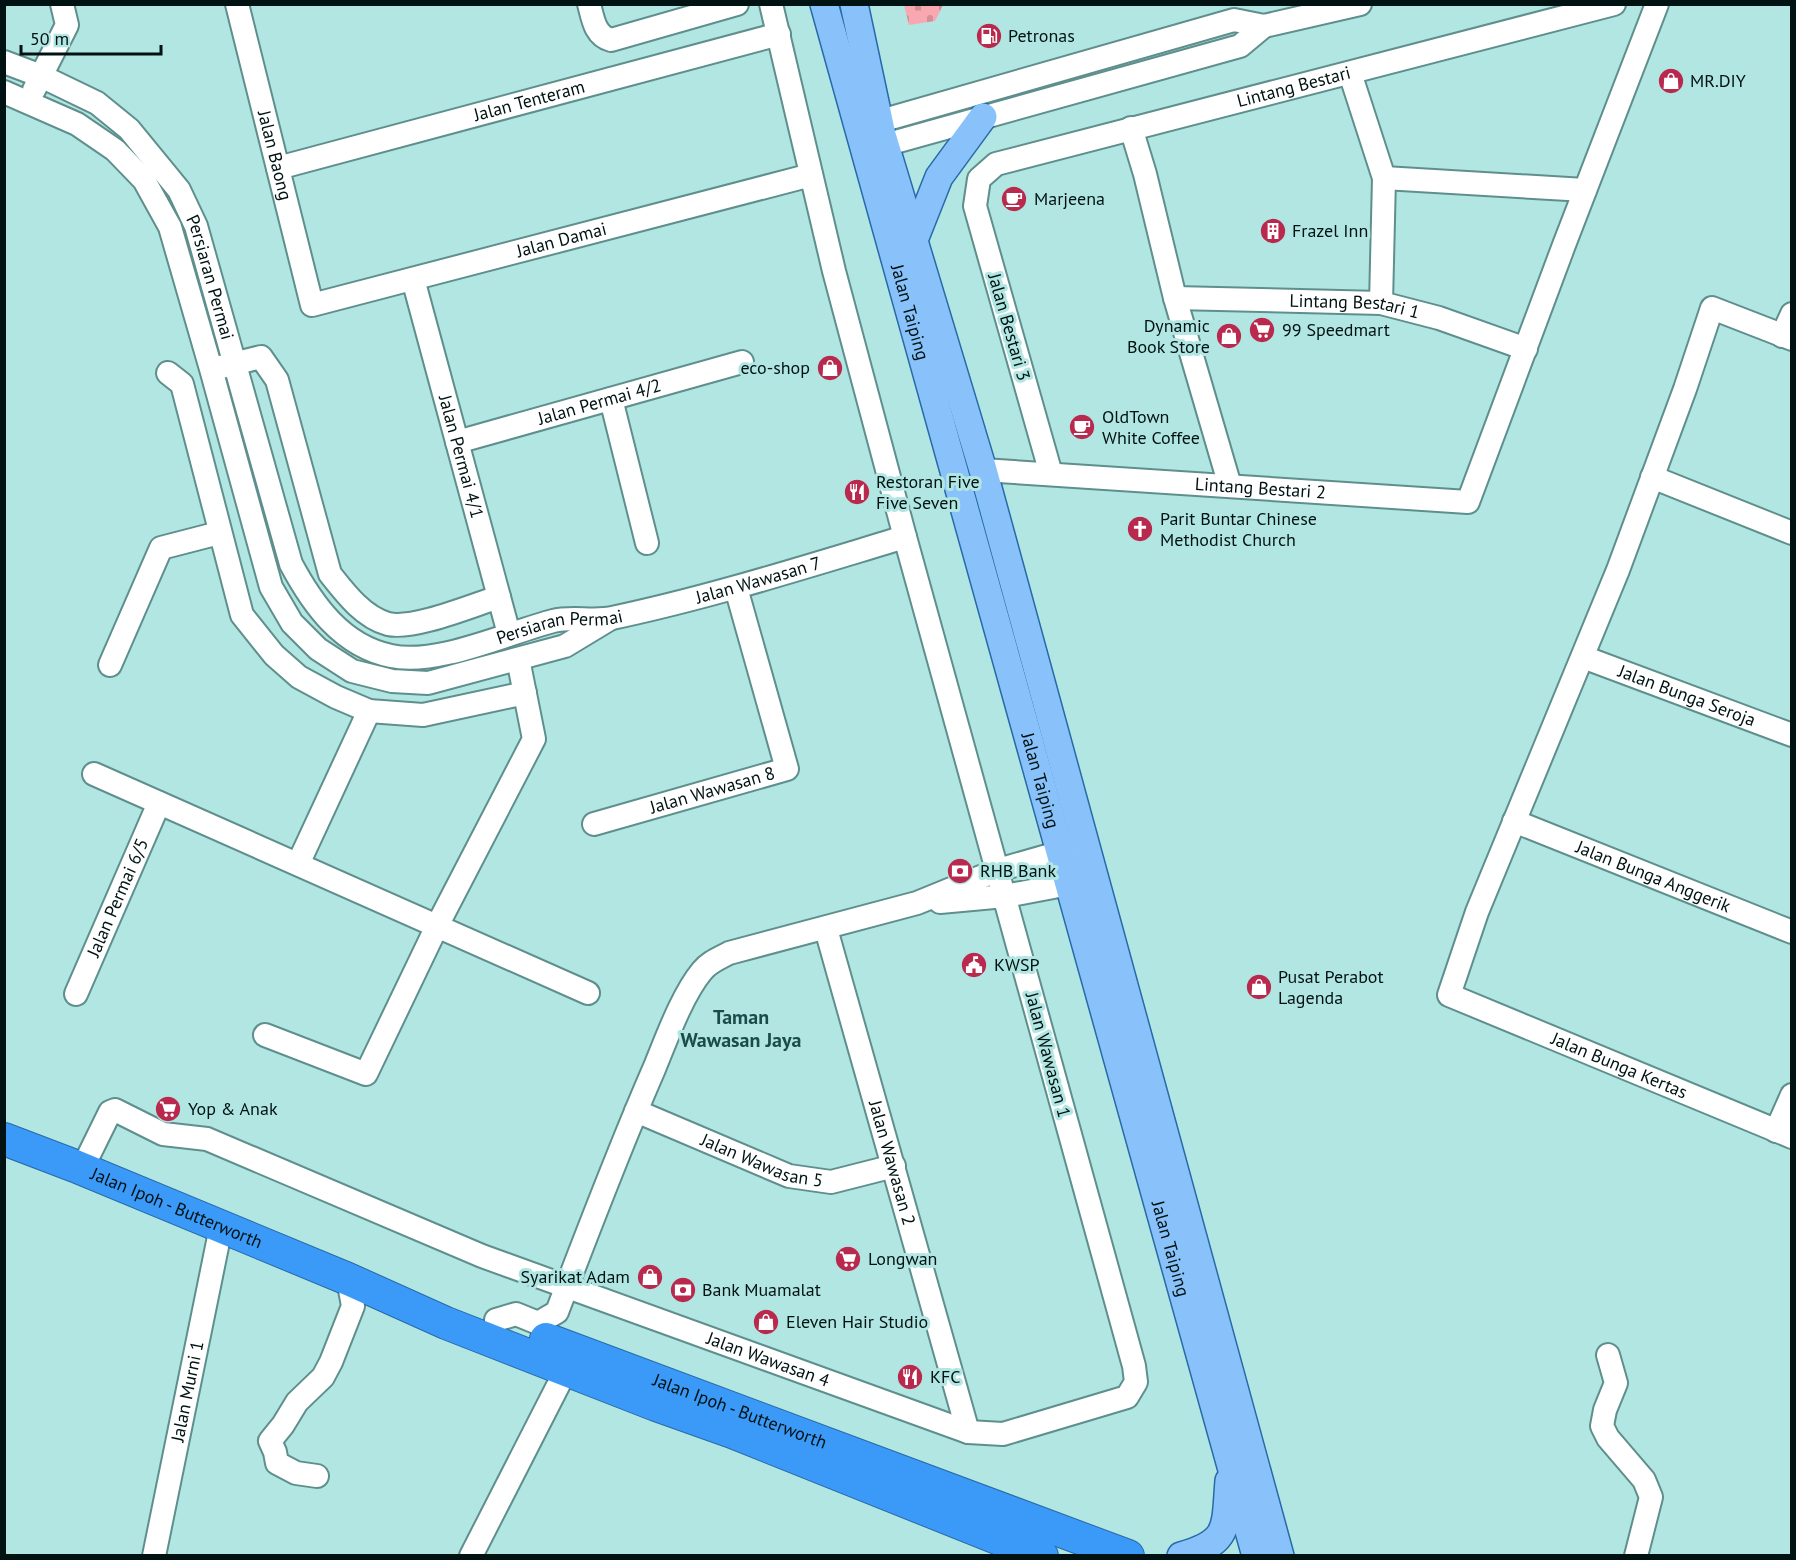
<svg xmlns="http://www.w3.org/2000/svg" width="1796" height="1560" viewBox="0 0 1796 1560" font-family="'PT Sans',sans-serif">
<style>
.cemetery{fill:url(#cemetery-stones)}
.lines{fill:none;stroke-linecap:round;stroke-linejoin:round}
.minor-casing{stroke:#5e8f8d;stroke-width:26}
.major-casing{stroke:#276aa7;stroke-width:30}
.highway-casing{stroke:#276aa7;stroke-width:34}
.minor{stroke:#fff;stroke-width:22}
.major{stroke:#89c2fa;stroke-width:27}
.highway{stroke:#3b99f7;stroke-width:32}
.labels{text-anchor:middle;stroke-width:6;stroke-linejoin:round;paint-order:stroke}
.poi-label{font-size:18px;fill:#011212;stroke:#b2e6e3;text-anchor:start}
.street-label{font-size:18px;fill:#011212;stroke:#b2e6e3}
.neighbourhood-label{font-size:20px;font-weight:bold;fill:#1a4c4a;stroke:#b2e6e3}
</style>
<defs>
<pattern id="cemetery-stones" width="16" height="16" patternUnits="userSpaceOnUse" patternTransform="scale(1.5)"><rect width="16" height="16" fill="#f9a8b1"/><path d="M2 7V4a2 2 0 0 1 4 0v3zM10 15v-3a2 2 0 0 1 4 0v3z" fill="#d49097"/></pattern>
</defs>
<rect width="100%" height="100%" fill="#b2e6e3"/>
<!-- cemetery -->
<path class="cemetery" d="M904,5V4L943,5L935,21L909,25Z"/>
<g class="lines">
<!-- minor casing -->
<g class="minor-casing">
<g id="minor">
<path id="s1" d="M237,4L312,305L811,175"/>
<path d="M589,4C593,19 595,36 611,40L737,4"/>
<path id="s2" d="M4,62L41,76L97,103L129,129L179,190L196,226L291,564C313,605 342,646 391,656C437,666 507,633 553,621C572,616 593,622 612,618C711,597 808,566 905,537"/>
<path d="M1350,73L1384,178L1381,303"/>
<path d="M34,90L67,25L62,4"/>
<path d="M4,92L77,124L115,150L144,180L170,227L211,369L271,587L292,623L318,649L352,671L392,681L428,683L565,646L608,620"/>
<path d="M863,126L1234,20L1264,26L1360,4"/>
<path d="M1131,128L1145,174L1175,298L1230,486"/>
<path d="M870,149L1240,46L1264,26"/>
<path id="s3" d="M278,168L779,34"/>
<path d="M1384,178L1585,190"/>
<path id="s4" d="M413,279L509,634"/>
<path id="s5" d="M1175,298L1381,303L1439,318L1526,349"/>
<path d="M1782,336L1792,314"/>
<path id="s6" d="M1792,339L1712,308L1685,389L1618,570L1477,912L1449,995L1792,1137"/>
<path d="M221,367L261,357L277,380L330,574C345,593 363,617 388,624C414,630 473,605 499,597"/>
<path d="M168,373L182,384L242,615L274,655L299,677L336,697L369,711L423,715L525,693"/>
<path d="M611,399L647,543"/>
<path id="s7" d="M457,442L742,362"/>
<path id="s8" d="M983,470L1468,502L1564,245L1657,4"/>
<path id="s9" d="M1051,474L975,206L979,179L996,164L1614,4"/>
<path d="M1652,477L1792,533"/>
<path id="s10" d="M1583,657L1792,735"/>
<path d="M110,665L161,548L219,533"/>
<path d="M94,774L588,993"/>
<path id="s11" d="M1514,821L1792,932"/>
<path id="s12" d="M594,824L787,769L736,588"/>
<path d="M298,864L369,711"/>
<path d="M940,902L1005,896L1085,881"/>
<path id="s13" d="M826,929L968,1432"/>
<path id="s14" d="M76,994L159,803"/>
<path d="M265,1035L366,1074L437,926L534,739L518,659"/>
<path id="s15" d="M636,1111L789,1176L831,1182L894,1166"/>
<path d="M1776,1131L1792,1095"/>
<path id="s16" d="M82,1169L110,1112L115,1110L163,1134L207,1139L482,1256L968,1432L1003,1434L1127,1397L1136,1382L1134,1366L905,537L834,271L771,4"/>
<path d="M496,1320L516,1314L538,1323L557,1312C588,1231 619,1149 654,1069C666,1040 682,995 702,971C709,962 720,958 729,953L917,903L998,870L1075,848"/>
<path d="M1608,1355L1616,1383L1605,1410L1602,1426L1608,1438L1644,1480L1651,1497L1636,1556"/>
<path d="M317,1476L296,1473L277,1463L275,1452L270,1441L283,1425L297,1402L323,1377L331,1362L353,1306L348,1279"/>
<path id="s17" d="M154,1556L221,1227"/>
<path d="M471,1556L566,1370"/>
</g>
</g>
<!-- major casing -->
<g class="major-casing">
<g id="major">
<path id="s18" d="M824,4L1256,1556"/>
<path d="M854,4L882,135L983,470L1280,1556"/>
<path d="M914,240L939,177L983,117"/>
<path d="M1181,1556C1231,1542 1225,1527 1229,1481"/>
</g>
</g>
<!-- highway casing -->
<g class="highway-casing">
<g id="highway">
<path id="s19" d="M4,1139L75,1166L348,1279L446,1323L656,1405L732,1432L1042,1556"/>
<path id="s20" d="M546,1339L1128,1556"/>
</g>
</g>
<!-- minor -->
<use href="#minor" class="minor"/>
<!-- major -->
<use href="#major" class="major"/>
<!-- highway -->
<use href="#highway" class="highway"/>
</g>
<!-- icons -->
<defs>
<g id="fuel-disc" transform="scale(1.35)"><circle r="9.5" fill="#b9284d" stroke="#b2e6e3"/><path d="M-5.5-6h7V0h2V4h1.3V-2.5L3-4.5l.8-.8L6-3V5H2.5V1h-1V6h-7ZM-4.2-4.7v3.2H.2V-4.7Z" fill="#fff"/></g>
<g id="shop-disc" transform="scale(1.35)"><circle r="9.5" fill="#b9284d" stroke="#b2e6e3"/><path d="M-5-2.5h2.3a2.7 3.5 0 0 1 5.4 0H5L5.5 6h-11ZM-1.5-2.5h3a1.5 2.3 0 0 0-3 0Z" fill="#fff"/></g>
<g id="cafe-disc" transform="scale(1.35)"><circle r="9.5" fill="#b9284d" stroke="#b2e6e3"/><path d="M-5.5-4.5H6V0H3Q3 3.5 0 3.5H-2.5Q-5.5 3.5-5.5 0ZM3-3.2v2h1.7v-2ZM-6 4.5H4V6H-6Z" fill="#fff"/></g>
<g id="building-disc" transform="scale(1.35)"><circle r="9.5" fill="#b9284d" stroke="#b2e6e3"/><path d="M-4-6H4V6H1V3H-1V6H-4ZM-2.5-4.3h1.7v1.8h-1.7ZM.8-4.3h1.7v1.8H.8ZM-2.5-1h1.7V.8h-1.7ZM.8-1h1.7V.8H.8Z" fill="#fff"/></g>
<g id="supermarket-disc" transform="scale(1.35)"><circle r="9.5" fill="#b9284d" stroke="#b2e6e3"/><path d="M-6-5.5h2.5l.6 2H6L4.5 2H-2.5L-4.4-4H-6ZM-1.5 3.2a1.3 1.3 0 1 0 .1 0ZM3 3.2a1.3 1.3 0 1 0 .1 0Z" fill="#fff"/></g>
<g id="restaurant-disc" transform="scale(1.35)"><circle r="9.5" fill="#b9284d" stroke="#b2e6e3"/><path d="M-5-6h1v4h1v-4h1v4h1v-4h1v5L-1.5 .5V6h-2V.5L-5-1ZM5-6V6H3V1.5H1.5Q1.5-4 5-6Z" fill="#fff"/></g>
<g id="church-disc" transform="scale(1.35)"><circle r="9.5" fill="#b9284d" stroke="#b2e6e3"/><path d="M-1.2-6h2.4v3.5h3.3v2.4h-3.3V6h-2.4V-.1h-3.3v-2.4h3.3Z" fill="#fff"/></g>
<g id="bank-disc" transform="scale(1.35)"><circle r="9.5" fill="#b9284d" stroke="#b2e6e3"/><path d="M-6-4H6V4H-6ZM0-2.3a2.3 2.3 0 1 0 0 4.6a2.3 2.3 0 1 0 0-4.6Z" fill="#fff"/></g>
<g id="civic-disc" transform="scale(1.35)"><circle r="9.5" fill="#b9284d" stroke="#b2e6e3"/><path d="M-.6-6.5H3V-4.5H.6V-3L4-1V1h2V6H-6V1h2V-1L-.6-3ZM-1.2 2.5V6h2.4V2.5Z" fill="#fff"/></g>
</defs>
<g fill-rule="evenodd">
<use href="#fuel-disc" x="989" y="36"/>
<use href="#shop-disc" x="1671" y="81"/>
<use href="#cafe-disc" x="1014" y="199"/>
<use href="#building-disc" x="1273" y="231"/>
<use href="#supermarket-disc" x="1262" y="330"/>
<use href="#shop-disc" x="1229" y="336"/>
<use href="#shop-disc" x="830" y="368"/>
<use href="#cafe-disc" x="1082" y="427"/>
<use href="#restaurant-disc" x="857" y="492"/>
<use href="#church-disc" x="1140" y="529"/>
<use href="#bank-disc" x="960" y="871"/>
<use href="#civic-disc" x="974" y="965"/>
<use href="#shop-disc" x="1259" y="987"/>
<use href="#supermarket-disc" x="168" y="1109"/>
<use href="#supermarket-disc" x="848" y="1259"/>
<use href="#shop-disc" x="650" y="1277"/>
<use href="#bank-disc" x="683" y="1290"/>
<use href="#shop-disc" x="766" y="1322"/>
<use href="#restaurant-disc" x="910" y="1377"/>
</g>
<g class="labels">
<!-- poi labels -->
<g class="poi-label">
<text x="1008" y="42">Petronas</text>
<text x="1690" y="87">MR.DIY</text>
<text x="1034" y="205">Marjeena</text>
<text x="1292" y="237">Frazel Inn</text>
<text x="1210" y="332" text-anchor="end">Dynamic<tspan x="1210" dy="21">Book Store</tspan></text>
<text x="1282" y="336">99 Speedmart</text>
<text x="810" y="374" text-anchor="end">eco-shop</text>
<text x="1102" y="423">OldTown<tspan x="1102" dy="21">White Coffee</tspan></text>
<text x="876" y="488">Restoran Five<tspan x="876" dy="21">Five Seven</tspan></text>
<text x="1160" y="525">Parit Buntar Chinese<tspan x="1160" dy="21">Methodist Church</tspan></text>
<text x="980" y="877">RHB Bank</text>
<text x="994" y="971">KWSP</text>
<text x="1278" y="983">Pusat Perabot<tspan x="1278" dy="21">Lagenda</tspan></text>
<text x="188" y="1115">Yop &amp; Anak</text>
<text x="868" y="1265">Longwan</text>
<text x="630" y="1283" text-anchor="end">Syarikat Adam</text>
<text x="702" y="1296">Bank Muamalat</text>
<text x="786" y="1328">Eleven Hair Studio</text>
<text x="930" y="1383">KFC</text>
</g>
<!-- street labels -->
<g class="street-label">
<text dy="6" stroke="none"><textPath href="#s9" startOffset="636">Lintang Bestari</textPath></text>
<text dy="6" stroke="none"><textPath href="#s3" startOffset="260">Jalan Tenteram</textPath></text>
<text dy="6" stroke="none"><textPath href="#s1" startOffset="156">Jalan Baong</textPath></text>
<text dy="6" stroke="none"><textPath href="#s1" startOffset="568">Jalan Damai</textPath></text>
<text dy="6" stroke="none"><textPath href="#s2" startOffset="315">Persiaran Permai</textPath></text>
<text dy="6" stroke="none"><textPath href="#s5" startOffset="180">Lintang Bestari 1</textPath></text>
<text dy="6" stroke="none"><textPath href="#s18" startOffset="320">Jalan Taiping</textPath></text>
<text transform="translate(1009 327) rotate(74)" y="6">Jalan Bestari 3</text>
<text dy="6" stroke="none"><textPath href="#s7" startOffset="148">Jalan Permai 4/2</textPath></text>
<text dy="6" stroke="none"><textPath href="#s4" startOffset="184">Jalan Permai 4/1</textPath></text>
<text dy="6" stroke="none"><textPath href="#s8" startOffset="278">Lintang Bestari 2</textPath></text>
<text dy="6" stroke="none"><textPath href="#s2" startOffset="1131">Jalan Wawasan 7</textPath></text>
<text dy="6" stroke="none"><textPath href="#s2" startOffset="926">Persiaran Permai</textPath></text>
<text dy="6" stroke="none"><textPath href="#s10" startOffset="111">Jalan Bunga Seroja</textPath></text>
<text dy="6" stroke="none"><textPath href="#s18" startOffset="806">Jalan Taiping</textPath></text>
<text dy="6" stroke="none"><textPath href="#s12" startOffset="123">Jalan Wawasan 8</textPath></text>
<text dy="6" stroke="none"><textPath href="#s11" startOffset="150">Jalan Bunga Anggerik</textPath></text>
<text dy="6" stroke="none"><textPath href="#s14" startOffset="105">Jalan Permai 6/5</textPath></text>
<text transform="translate(1048 1055) rotate(75)" y="6">Jalan Wawasan 1</text>
<text dy="6" stroke="none"><textPath href="#s6" startOffset="1006">Jalan Bunga Kertas</textPath></text>
<text dy="6" stroke="none"><textPath href="#s15" startOffset="136">Jalan Wawasan 5</textPath></text>
<text dy="6" stroke="none"><textPath href="#s13" startOffset="243">Jalan Wawasan 2</textPath></text>
<text dy="6" stroke="none"><textPath href="#s19" startOffset="186">Jalan Ipoh - Butterworth</textPath></text>
<text dy="6" stroke="none"><textPath href="#s18" startOffset="1292">Jalan Taiping</textPath></text>
<text dy="6" stroke="none"><textPath href="#s16" startOffset="770">Jalan Wawasan 4</textPath></text>
<text dy="6" stroke="none"><textPath href="#s17" startOffset="168">Jalan Murni 1</textPath></text>
<text dy="6" stroke="none"><textPath href="#s20" startOffset="207">Jalan Ipoh - Butterworth</textPath></text>
</g>
<!-- neighbourhood labels -->
<g class="neighbourhood-label">
<text x="741" y="1024">Taman<tspan x="741" dy="23">Wawasan Jaya</tspan></text>
</g>
</g>
<!-- border -->
<rect width="1796" height="1560" fill="none" stroke="#011212" stroke-width="12"/>
<!-- scale -->
<path d="M21 45v9h140v-9" fill="none" stroke="#011212" stroke-width="3"/>
<text x="30" y="45" font-size="18" fill="#011212" stroke="#b2e6e3" stroke-width="4.5" paint-order="stroke">50 m</text>
</svg>
